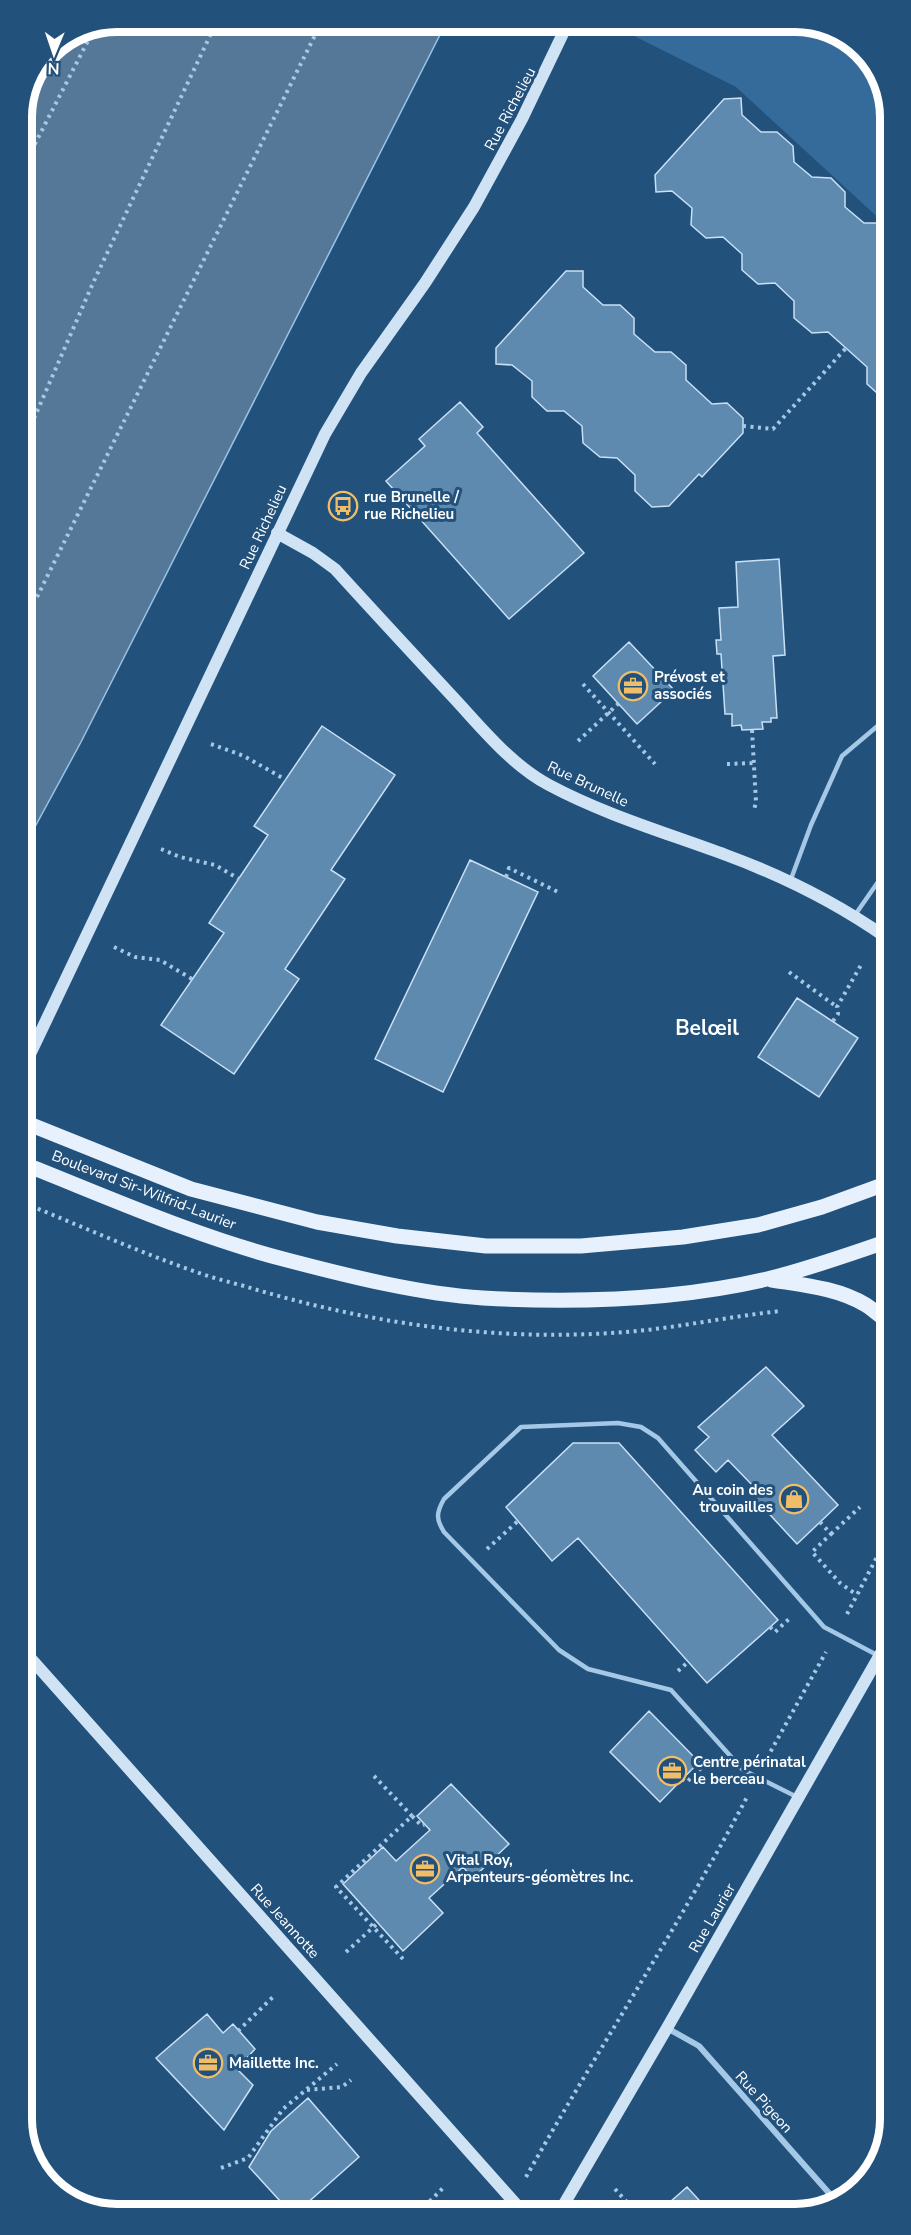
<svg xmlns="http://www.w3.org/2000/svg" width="911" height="2235" viewBox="0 0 911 2235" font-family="'Nunito Sans',sans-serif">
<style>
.green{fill:#356b9a}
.water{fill:#557898;stroke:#99c4e7;stroke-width:1.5}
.building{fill:#5f8aaf;stroke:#c9e0f5;stroke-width:1.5}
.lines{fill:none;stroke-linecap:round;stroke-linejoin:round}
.path{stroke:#a5c8e6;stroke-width:4;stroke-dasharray:3 4.5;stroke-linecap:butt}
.lane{stroke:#a5c8e6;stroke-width:4.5}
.street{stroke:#a5c8e6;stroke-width:6}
.secondary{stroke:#cfe3f5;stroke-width:12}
.primary{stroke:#e6f1fd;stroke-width:15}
.labels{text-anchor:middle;stroke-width:6;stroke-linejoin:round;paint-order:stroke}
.street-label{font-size:15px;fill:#fff;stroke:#22517c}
.poi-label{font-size:15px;font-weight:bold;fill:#fff;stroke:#22517c;text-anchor:start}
.district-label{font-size:21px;font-weight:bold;fill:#fff;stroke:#22517c}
.rim{fill:none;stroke:#fff;stroke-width:8}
</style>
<rect width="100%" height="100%" fill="#22517c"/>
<!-- green -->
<path class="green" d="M604,21H801L853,41L885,86V224L736,87Z"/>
<!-- water -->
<path class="water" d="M116,21H447L81,742L23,849L21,110L49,49Z"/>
<!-- building -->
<path class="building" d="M741,98L742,115L761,132H777L793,146L794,162L812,177L831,178L845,192V207L864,223H880L885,228L886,401L867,384V367L828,332L812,333L794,318V301L775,283L758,284L742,270V254L723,237L706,238L691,225L692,208L672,191L656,192L655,175L724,99Z
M566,271H583V287L603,305H620L634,318V334L655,352H671L686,365V380L712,404L727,403L743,418V433L702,477L699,474L669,506L652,507L635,491V475L617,458L600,457L583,443L582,426L564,411H547L532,397V381L512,365L496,364V348Z
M460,402L483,427L477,433L584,553L509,619L386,481L425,446L419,439Z
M779,559L785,655L773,656L777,718H771V722H762L763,729L742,730L741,725L732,726V714H725L721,654H717L716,640H721L719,608L738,607L736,562Z
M629,642L674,690L637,724L593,676Z
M322,726L395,775L331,870L345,879L285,969L299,979L234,1074L161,1025L224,933L209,923L268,835L254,826Z
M470,860L538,892L443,1092L375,1059Z
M797,998L858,1038L819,1097L758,1057Z
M766,1367L804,1406L772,1435L838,1505L797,1544L749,1492L754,1487L728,1460L716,1472L695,1450L709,1437L698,1427Z
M573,1443H619L778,1620L707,1683L578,1538L552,1561L506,1507Z
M649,1711L699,1762L660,1802L610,1752Z
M451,1784L509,1844L473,1878L463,1867L429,1898L443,1913L403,1951L343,1884L383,1847L396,1861L430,1830L417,1816Z
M207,2014L223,2033L233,2024L255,2049L237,2069L253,2085L224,2130L156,2058Z
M308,2098L359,2157L296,2213H291L249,2167L271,2131Z
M687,2187L708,2210H661Z"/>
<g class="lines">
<!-- path -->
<path class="path" d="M21,171L93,31
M743,426L773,429L846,348
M22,446L93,283L217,21
M37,597L322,21
M583,684L655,764
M752,730L756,802L754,810
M578,741L618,704
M211,744L244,756L286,780
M727,764L754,763
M161,849L180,857L215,865L239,879
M506,877L509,868L558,892
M114,947L135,957L160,960L192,979
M789,972L837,1007
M833,1021L838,1014L837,1007L861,965
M24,1203C78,1225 132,1249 188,1269C206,1276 225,1281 244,1286C362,1322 487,1341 611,1333C668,1330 724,1317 781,1311
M881,1349L888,1357
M820,1522L831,1534L812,1552L840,1583L857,1595
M831,1534L860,1507
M487,1549L518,1521
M847,1614L889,1534
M770,1627L775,1632L789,1619
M678,1671L688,1662
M767,1758L826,1652
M374,1776L412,1816
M682,1779L687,1782L708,1761
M346,1952L378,1923
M403,1959L336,1887L412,1816L422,1826L424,1825
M238,2031L275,1995
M307,2090L342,2087L351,2080
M221,2168L248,2158L283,2109L337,2064
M526,2177C598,2049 679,1926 747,1797
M615,2189L634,2210
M419,2212L445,2186"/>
<!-- lane -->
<path class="lane" d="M791,879L811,825L842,756L887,718
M855,915L887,869
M797,1797L743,1770L671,1690L588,1669L559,1650L444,1532C436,1519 436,1513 444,1499L521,1427L618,1423L641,1427L658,1438L824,1627L877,1655"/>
<!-- street -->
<path class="street" d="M667,2028L699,2046L836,2201"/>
<!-- secondary -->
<path class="secondary" d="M277,533L313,553L335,569C374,612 413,654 452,696C482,728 510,764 549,785C605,815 667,833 726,855C783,876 837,903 887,938
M23,1069L325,434L361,373L425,283L474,207L522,119L569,21
M25,1652L522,2211
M560,2211L667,2028L889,1639"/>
<!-- primary -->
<path class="primary" d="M24,1122L191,1189L317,1222L397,1236L486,1246H581L683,1237L758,1225L822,1207L888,1183
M24,1164C110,1198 197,1237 287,1260C348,1276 420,1294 483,1298C575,1303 677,1300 767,1279C808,1269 848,1255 888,1241
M772,1280C803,1285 838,1288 866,1305C874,1310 881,1317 888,1322"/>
</g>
<!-- icons -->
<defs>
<g id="bus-ring" transform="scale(1.5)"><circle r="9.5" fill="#22517c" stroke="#f1be68" stroke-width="1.5"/><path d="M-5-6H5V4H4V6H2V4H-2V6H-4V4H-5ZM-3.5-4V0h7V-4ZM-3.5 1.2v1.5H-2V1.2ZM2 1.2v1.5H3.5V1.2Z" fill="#f1be68"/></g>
<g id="office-ring" transform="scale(1.5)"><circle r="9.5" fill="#22517c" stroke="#f1be68" stroke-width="1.5"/><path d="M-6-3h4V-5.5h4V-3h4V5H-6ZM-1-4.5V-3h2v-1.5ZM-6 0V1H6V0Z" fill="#f1be68"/></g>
<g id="shop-ring" transform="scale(1.5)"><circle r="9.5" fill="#22517c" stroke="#f1be68" stroke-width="1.5"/><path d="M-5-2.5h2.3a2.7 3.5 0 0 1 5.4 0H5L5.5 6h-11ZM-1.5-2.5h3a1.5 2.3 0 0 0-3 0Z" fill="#f1be68"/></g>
</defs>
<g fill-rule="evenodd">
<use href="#bus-ring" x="343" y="506"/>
<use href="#office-ring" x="633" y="686"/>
<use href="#shop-ring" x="794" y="1499"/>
<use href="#office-ring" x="672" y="1771"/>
<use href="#office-ring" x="425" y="1869"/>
<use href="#office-ring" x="208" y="2063"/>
</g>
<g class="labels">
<!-- street labels -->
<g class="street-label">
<text transform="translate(510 109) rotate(-62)" y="5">Rue Richelieu</text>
<text transform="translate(263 527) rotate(-65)" y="5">Rue Richelieu</text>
<text transform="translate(588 784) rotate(25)" y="5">Rue Brunelle</text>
<text transform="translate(144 1190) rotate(21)" y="5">Boulevard Sir-Wilfrid-Laurier</text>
<text transform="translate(712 1918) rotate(-60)" y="5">Rue Laurier</text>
<text transform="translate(285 1921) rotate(48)" y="5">Rue Jeannotte</text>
<text transform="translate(764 2102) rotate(48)" y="5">Rue Pigeon</text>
</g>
<!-- poi labels -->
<g class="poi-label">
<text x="364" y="502">rue Brunelle /<tspan x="364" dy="17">rue Richelieu</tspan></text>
<text x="654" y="682">Prévost et<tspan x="654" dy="17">associés</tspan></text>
<text x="773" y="1495" text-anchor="end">Au coin des<tspan x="773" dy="17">trouvailles</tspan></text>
<text x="693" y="1767">Centre périnatal<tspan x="693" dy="17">le berceau</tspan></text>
<text x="446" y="1865">Vital Roy,<tspan x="446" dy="17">Arpenteurs-géomètres Inc.</tspan></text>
<text x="229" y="2068">Maillette Inc.</text>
</g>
<!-- district labels -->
<g class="district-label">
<text x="707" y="1035">Belœil</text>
</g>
</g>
<!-- crop -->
<path d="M0 0H911V2235H0ZM117 32H795A85 85 0 0 1 880 117V2119A85 85 0 0 1 795 2204H117A85 85 0 0 1 32 2119V117A85 85 0 0 1 117 32Z" fill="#22517c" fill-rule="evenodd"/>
<path class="rim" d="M117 32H795A85 85 0 0 1 880 117V2119A85 85 0 0 1 795 2204H117A85 85 0 0 1 32 2119V117A85 85 0 0 1 117 32Z"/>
<!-- north arrow -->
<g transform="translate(54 54) rotate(182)" stroke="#22517c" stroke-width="4.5" paint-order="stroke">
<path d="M0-4.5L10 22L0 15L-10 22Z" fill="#ffffff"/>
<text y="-9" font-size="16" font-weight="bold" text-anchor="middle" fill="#ffffff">N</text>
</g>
</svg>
